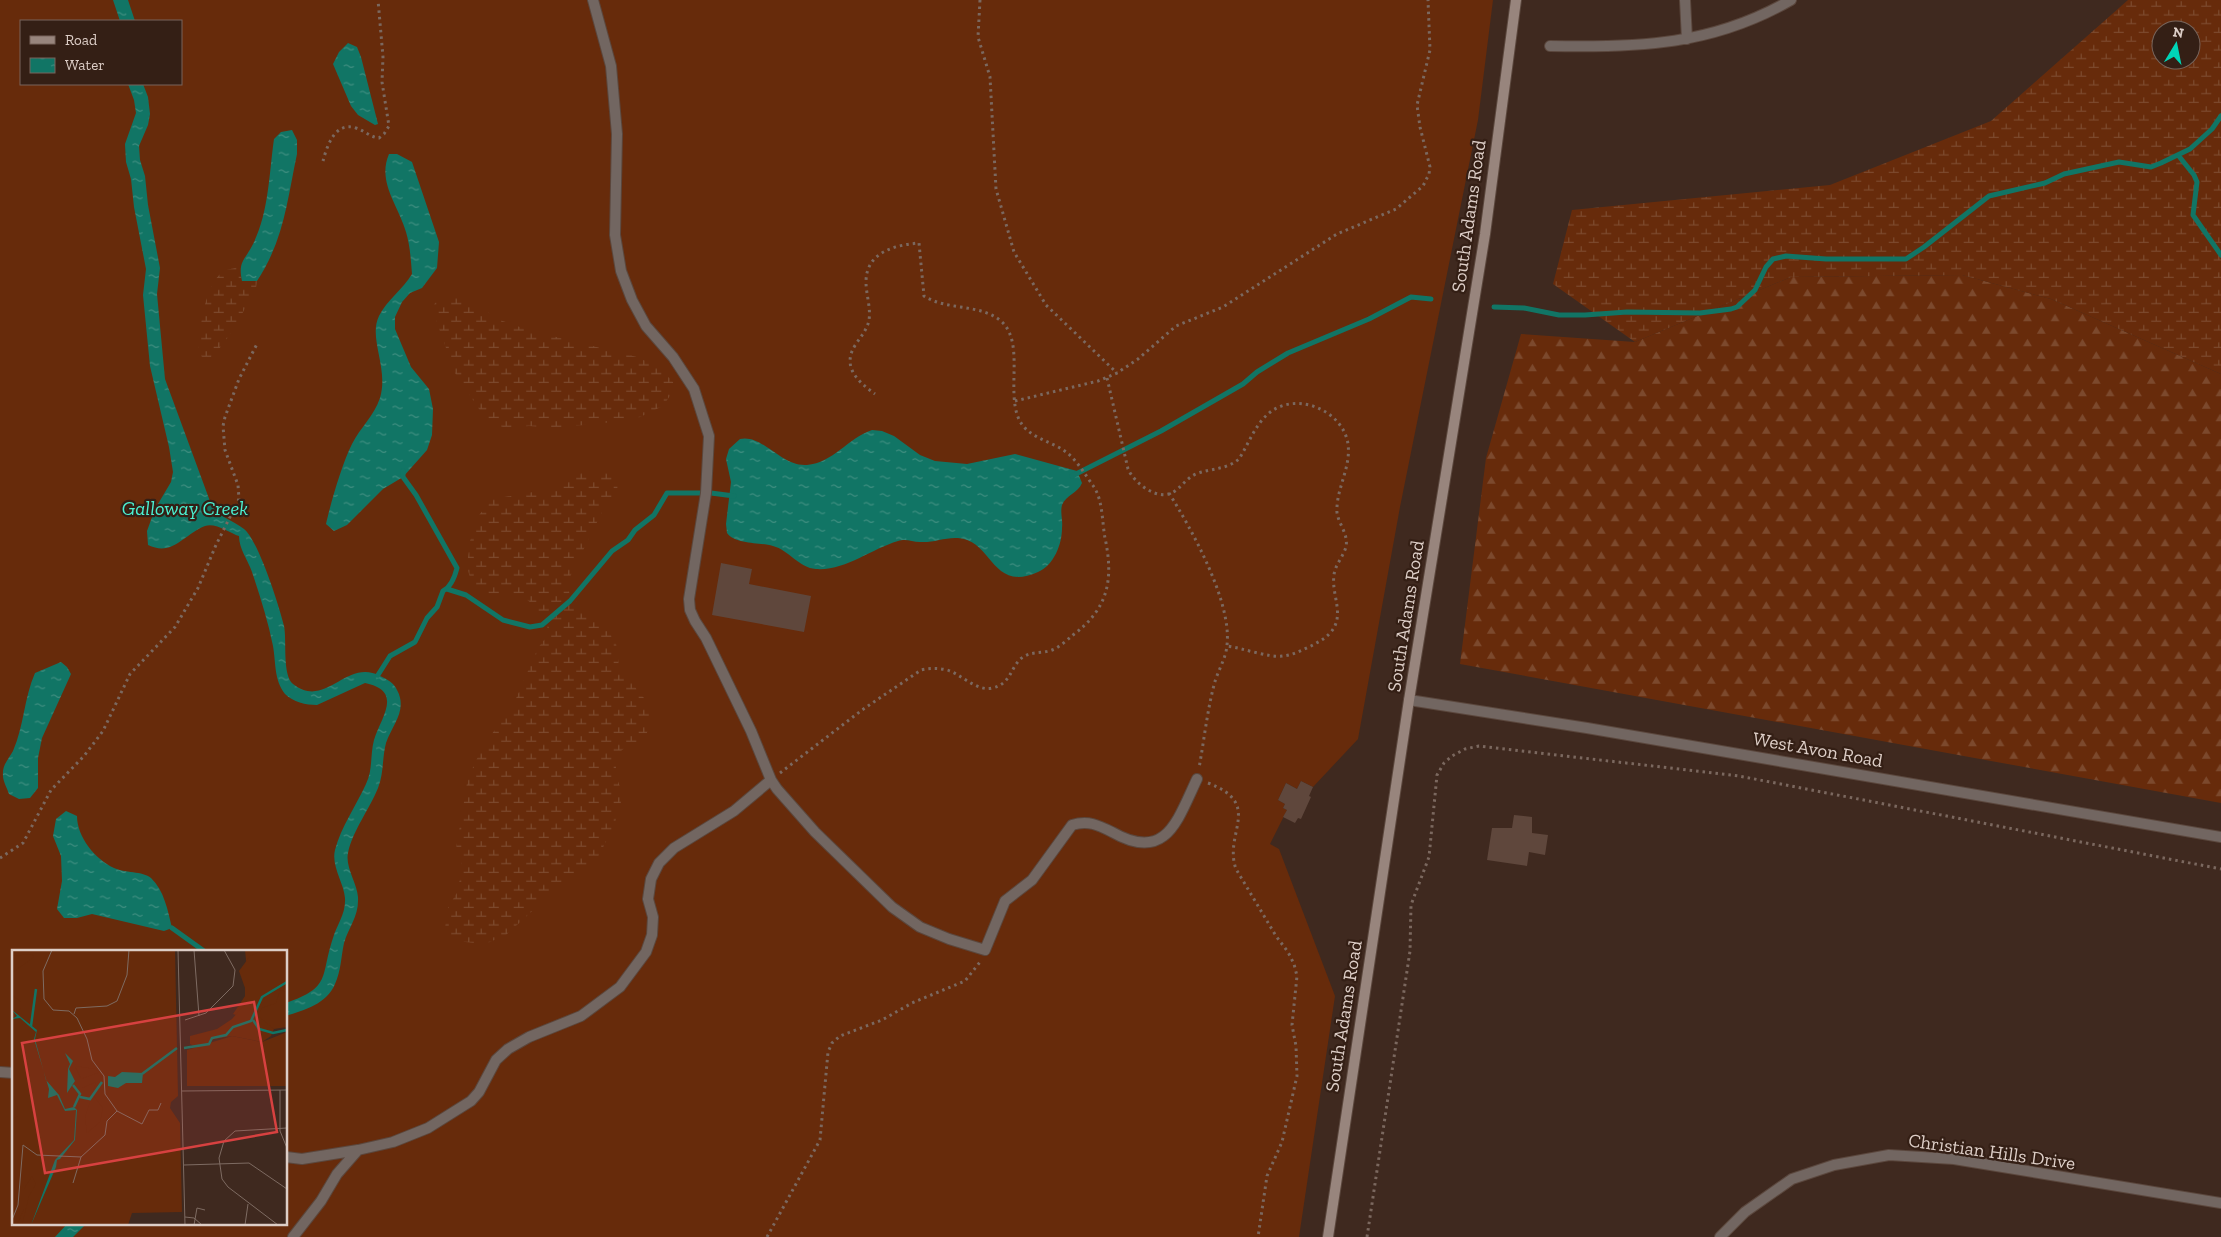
<svg xmlns="http://www.w3.org/2000/svg" width="2221" height="1237" viewBox="0 0 2221 1237" font-family="'Zilla Slab',serif">
<style>
.grass{fill:#672b0b;fill-rule:evenodd}
.forest{fill:url(#forest-firs)}
.wetland{fill:url(#wetland-marsh);fill-rule:evenodd}
.water{fill:url(#water-ripples)}
.lines{fill:none;stroke-linecap:round;stroke-linejoin:round}
.stream{stroke:#117565;stroke-width:5}
.building{fill:#5f473c}
.service-casing{stroke:#5b473d;stroke-width:12}
.minor-casing{stroke:#5b473d;stroke-width:12}
.tertiary-casing{stroke:#5b473d;stroke-width:12}
.secondary-casing{stroke:#5b473d;stroke-width:12}
.path{stroke:#7b685f;stroke-width:3;stroke-dasharray:2.5 4;stroke-linecap:butt}
.service{stroke:#726661;stroke-width:10}
.minor{stroke:#726661;stroke-width:10}
.tertiary{stroke:#726661;stroke-width:10}
.secondary{stroke:#98857d;stroke-width:10}
.labels{text-anchor:middle;stroke-width:4.5;stroke-linejoin:round;paint-order:stroke}
.street-label{font-size:19px;fill:#ddcec7;stroke:#341f15}
.water-label{font-size:20px;font-style:italic;fill:#4bf1d3;stroke:#341f15}
.inset-river{fill:none;stroke:#117565;stroke-width:2.5}
.inset-road{fill:none;stroke:#7e6b62;stroke-width:1}
.view{fill:#d74140;fill-opacity:0.15;stroke:#d74140;stroke-width:2.5}
.inset-edge{fill:none;stroke:#ddcec7;stroke-width:2.5}
</style>
<defs>
<pattern id="forest-firs" width="22" height="20" patternUnits="userSpaceOnUse" patternTransform="scale(1.25)"><rect width="22" height="20" fill="#672b0b"/><path d="M5 1l3.5 6h-7zM16 11l3.5 6h-7z" fill="#7c492d"/></pattern>
<pattern id="wetland-marsh" width="20" height="14" patternUnits="userSpaceOnUse" patternTransform="scale(1.25)"><rect width="20" height="14" fill="#672b0b"/><path d="M1 5h8M5 5V1M11 12h8M15 12V8" fill="none" stroke="#7c492d"/></pattern>
<pattern id="water-ripples" width="26" height="14" patternUnits="userSpaceOnUse" patternTransform="scale(1.25)"><rect width="26" height="14" fill="#117565"/><path d="M2 4q2-2 4 0t4 0M15 11q2-2 4 0t4 0" fill="none" stroke="#3f8e80"/></pattern>
</defs>
<rect width="100%" height="100%" fill="#3f291f"/>
<!-- grass -->
<path class="grass" d="M0,0H1493L1478,120L1400,507L1358,739L1313,787L1301,781L1297,789L1286,783L1278,800L1285,804L1283,808L1287,810L1270,844L1279,849L1335,996L1299,1237H0ZM21,21H181V84H21ZM14,951H286V1223H14Z"/>
<!-- forest -->
<path class="forest" d="M1962,275L2051,299L2221,374V803L1460,664L1486,458L1521,334L1635,342L1791,277Z"/>
<!-- wetland -->
<path class="wetland" d="M2128,0H2221V374L2051,299L1962,275L1791,277L1635,342L1553,284L1572,210L1830,185L1991,121ZM2161,30H2191V60H2161Z
M239,267L242,281H257L256,288C242,313 230,341 208,360L199,355C198,335 204,283 224,271C228,269 235,268 239,267Z
M452,296L483,309L500,320L528,330L637,357L661,368L673,382L674,390L663,406L640,417L622,421L555,428L529,426L508,428L489,424L455,373L432,309L438,297Z
M602,471L618,479L617,492L603,510L565,587L587,616L606,627L616,643L619,667L652,708C650,721 650,738 636,744C626,748 624,747 616,756V776L623,795L614,826L598,857L581,874L554,891L506,935L485,944L456,941L445,928L448,908L456,894L463,868L456,849L467,783L475,762L491,735L511,710L538,648L550,632L535,606L522,596L502,594L489,596L473,590L467,566L470,541L479,515L493,499L556,488L581,473Z"/>
<!-- water -->
<path class="water" d="M113,0H128L135,21H120Z
M348,43L357,47L361,57L378,124L375,125L358,115L351,106L333,64L339,52Z
M128,84H143L148,97L150,114L148,125L139,146L140,160L145,176L148,205L160,268L157,294L165,379L211,504C221,519 231,519 244,529C258,540 279,605 284,626C287,640 282,675 293,684C326,710 346,658 380,676C387,679 394,683 397,690C408,710 392,725 386,743C382,758 384,773 378,788C370,808 352,832 348,853C345,867 357,883 358,897C359,917 349,926 344,943C341,957 341,971 335,984C327,1004 304,1010 286,1016V1003C332,987 320,977 333,938C337,924 346,914 345,898C344,883 331,866 335,850C341,827 356,806 366,784C373,770 370,755 374,740C381,717 404,691 365,683L317,705C306,705 293,702 285,694C274,680 276,663 273,646C268,621 260,596 252,572C248,560 239,549 239,536C230,533 215,522 205,526C184,534 173,557 148,545L147,531L155,509L171,482L173,472L169,447L150,366L143,295L146,269L134,207L131,179L126,162L125,144L136,113L134,100Z
M292,130L297,140V154C287,201 284,240 257,281H242C238,262 244,261 252,246C269,214 269,174 274,139L281,132Z
M389,154H397L412,162L439,242L437,268L422,288L410,293L402,302L395,317V329L411,367L429,389L433,409L432,435L427,450L403,477L383,489L347,525L334,531L326,524C331,502 342,464 352,444C360,428 374,416 380,398C389,368 368,338 379,316C387,300 403,289 412,274C411,261 410,245 406,232C398,205 377,182 389,154Z
M872,430L882,431L894,436L920,455L935,461L967,464L1015,454L1077,471L1082,483C1078,493 1066,495 1062,505C1060,513 1063,520 1062,528C1062,544 1054,565 1038,572C991,593 993,540 958,538C945,537 933,543 920,542C912,542 906,538 898,541C871,549 845,571 816,569C799,568 789,550 773,546C760,542 736,545 727,533L726,524L731,482L726,459L729,449L740,439C763,434 781,467 807,465C833,463 848,438 872,430Z
M61,662L67,667L71,674L42,738L38,758V788L30,798L19,799L9,794C7,788 3,781 3,776C2,765 8,760 13,751C24,726 24,698 35,673Z
M66,811L77,816C77,837 95,859 114,868C124,873 143,871 151,878C164,890 168,911 172,928L164,931L92,914L77,918H64L57,909L62,881L61,856L53,836L56,819Z
M68,1223H87L73,1237H55Z"/>
<g class="lines">
<!-- stream -->
<path class="stream" d="M2178,155L2194,175L2197,182L2193,215L2221,255
M1494,307L1524,308L1559,315H1585L1627,312L1700,313L1731,309L1737,307L1755,290L1766,267L1773,259L1786,256L1826,259H1906L1924,247L1989,196L2045,183L2064,174L2119,162L2151,167L2161,163L2190,149L2212,129L2221,116
M1072,476L1161,431L1243,384L1257,372L1288,353L1369,319L1411,297L1431,299
M447,589L466,595L503,620L530,627L542,625L570,601L612,551L628,540L635,530L654,515L667,493H711L734,496
M378,675L390,656L415,642L427,618L437,607L443,591C451,587 455,576 457,568L416,495L403,477V471
M172,928L204,951"/>
</g>
<!-- building -->
<path class="building" d="M721,563L752,569L749,584L811,596L804,632L712,615Z
M1301,781L1313,787L1309,796L1311,797L1301,819L1298,818L1295,823L1283,817L1287,810L1283,808L1285,804L1278,800L1286,783L1297,789Z
M1514,815L1532,817V833L1548,835L1545,855L1529,852L1527,866L1487,860L1492,828H1512Z"/>
<g class="lines">
<!-- service casing -->
<g class="service-casing">
<path id="service" d="M593,0L611,66L617,134L615,235L621,271L632,300L646,326L673,357L694,389L709,436L706,493L689,599L690,610L695,621L706,638L751,731L771,780L777,789L815,832L892,907L920,927L949,939L985,950L1005,901L1032,880L1072,825C1088,820 1098,825 1112,832C1166,863 1177,821 1197,779
M0,1072L14,1073
M286,1157L302,1159L358,1150L393,1142L428,1128L471,1101L479,1092L496,1060L508,1049L529,1037L581,1016L620,987L646,952L652,935L653,917L648,899L651,879L659,863L674,848L734,811L771,780
M293,1237L321,1201L337,1174L358,1150"/>
</g>
<!-- minor casing -->
<g class="minor-casing">
<path id="minor" d="M1685,0L1687,39
M1550,46C1639,48 1713,45 1791,0
M1720,1237L1745,1212L1792,1179L1834,1165L1889,1155L1954,1159L2221,1203"/>
</g>
<!-- tertiary casing -->
<g class="tertiary-casing">
<path id="tertiary" d="M1409,700L1587,728L2221,837"/>
</g>
<!-- secondary casing -->
<g class="secondary-casing">
<path id="secondary" d="M1328,1237L1409,700L1485,234L1516,0"/>
</g>
<!-- path -->
<path class="path" d="M980,0L978,37L990,77L996,189L1014,252L1046,305L1117,373
M323,161C327,146 335,121 356,128C365,131 370,137 379,138L384,134L389,126L382,82L383,57L378,0
M1107,378L1128,469C1134,483 1159,503 1175,491C1183,485 1187,478 1196,474C1211,468 1226,470 1239,459C1248,445 1255,425 1268,414C1295,390 1343,410 1348,444C1351,466 1338,486 1337,507C1335,521 1349,532 1346,547C1343,557 1335,565 1334,575C1331,595 1346,616 1330,633C1325,639 1318,642 1311,646C1302,650 1293,655 1283,656C1270,658 1242,648 1227,646
M1015,401L1098,381L1117,373L1138,359L1176,326L1223,307L1337,234L1396,209L1423,186L1429,174L1430,167L1420,127L1417,105L1430,50L1428,0
M1169,493C1192,530 1232,602 1227,645C1226,659 1217,672 1214,685C1207,712 1204,741 1199,768
M780,773L862,710L921,670C930,668 938,668 947,670C961,674 977,692 992,688C1012,684 1010,666 1023,657C1032,651 1042,654 1052,650C1060,647 1067,640 1073,635C1108,609 1114,580 1105,538C1102,522 1103,501 1094,487C1086,476 1077,460 1066,452C1050,440 1026,438 1018,417C1007,389 1024,343 1002,322C981,303 947,311 924,296L919,243C895,245 866,252 866,282C866,294 871,308 869,320C867,330 861,336 856,344C841,366 857,381 875,394
M1208,783C1264,804 1223,833 1236,869L1276,936L1288,952L1294,964L1297,976L1292,1025L1296,1046L1297,1076L1282,1142L1267,1176L1258,1237
M0,858L23,843L51,790L84,756L103,731L130,674L175,627L198,588L216,545L239,499L238,485L225,450L223,426L225,417L239,379L258,342
M767,1237L820,1140L828,1052L832,1043L840,1036L882,1020L912,1003L965,981L980,962
M1367,1237L1410,951L1411,905L1429,857L1437,775L1444,763L1452,756L1465,749L1479,746L1739,776L2221,869"/>
<!-- service -->
<use href="#service" class="service"/>
<!-- minor -->
<use href="#minor" class="minor"/>
<!-- tertiary -->
<use href="#tertiary" class="tertiary"/>
<!-- secondary -->
<use href="#secondary" class="secondary"/>
</g>
<g class="labels">
<!-- street labels -->
<g class="street-label">
<text transform="translate(1468 216) rotate(-82)" y="7">South Adams Road</text>
<text transform="translate(1405 616) rotate(-81)" y="7">South Adams Road</text>
<text transform="translate(1818 749) rotate(10)" y="7">West Avon Road</text>
<text transform="translate(1343 1016) rotate(-81)" y="7">South Adams Road</text>
<text transform="translate(1992 1151) rotate(8)" y="7">Christian Hills Drive</text>
</g>
<!-- water labels -->
<g class="water-label">
<text x="185" y="515">Galloway Creek</text>
</g>
</g>
<!-- overview -->
<g transform="translate(12 950)">
<rect width="275" height="275" fill="#3f291f"/>
<path d="M0,0H163L166,146L159,152L158,158L168,173L170,262L120,263L116,275H0Z" fill="#672b0b"/>
<path d="M233,0H275V77L262,79L221,64L237,40ZM20,4L22,7L0,23V6ZM0,45L9,52V58L0,72ZM275,82V136H175V100L220,86L250,92ZM0,140L6,160V166L0,169Z" fill="#672b0b"/>
<path d="M252,0H275V42L268,40L264,53L250,58L246,66L262,79L259,86L250,92L220,86L202,89L187,99L178,94V86L205,79L220,69L233,54V38L227,21L238,6ZM63,116L83,119L88,122L69,129ZM84,132L80,144L91,158L88,172L75,183L73,167L79,149L70,146V138ZM20,226L24,234L17,246L10,275H5L12,259V239Z" fill="#672b0b"/>
<path d="M0,60L25,80L23,89L34,130L47,145L53,159L62,157L65,160L63,190L48,209L45,210L44,217L19,275L43,210L62,190L64,160L53,161L45,145L36,148L37,139L22,89L24,82L8,68L0,69L5,66ZM53,103L61,111L57,119L63,131L55,143L56,119L58,114ZM110,122L131,123L130,133H114L106,138L96,136V126L103,127Z" fill="#117565"/>
<path class="inset-river" d="M241,70L247,79L261,83L275,80M19,76L24,39M172,98L197,94L200,88L214,85L221,77L239,71L250,47L275,32M130,124L165,98M61,135L68,144L62,157M68,147L78,149L90,132"/>
<path class="inset-road" d="M40,0L31,21L32,49L41,60L57,61L65,68L75,89L80,110L92,126L93,144L105,161L130,174L137,160H146L149,153M166,0L173,275M182,0L187,66M62,64L64,58L95,56L105,51L115,25L117,0M173,70L194,63L221,36L223,20L212,0M268,140V181L275,198M170,141L275,140M172,215L237,213L275,239M61,233L69,207M173,267L182,268L190,275M0,270L6,255L11,195L25,205L69,207L93,185L95,171L105,161M182,275L185,258L193,260M233,275L236,254M266,275L216,237L210,229L207,208L212,191L223,181L275,178"/>
<path class="view" d="M242,52L265,182L33,223L10,93Z"/>
<rect width="275" height="275" class="inset-edge"/>
</g>
<!-- legend -->
<rect x="20" y="20" width="162" height="65" fill="#341f15" stroke="#78655c"/>
<rect x="30" y="36" width="25" height="8" fill="#98857d" stroke="#78655c"/>
<text x="65" y="45" font-size="15" fill="#ddcec7">Road</text>
<rect x="30" y="58" width="25" height="15" fill="url(#water-ripples)" stroke="#78655c"/>
<text x="65" y="70" font-size="15" fill="#ddcec7">Water</text>
<!-- north arrow -->
<g transform="translate(2176 45) rotate(10)"><circle r="24" fill="#341f15" stroke="#78655c"/>
<path d="M0-4L9 19L0 12L-9 19Z" fill="#00d5b7"/>
<text y="-8" font-size="14" font-weight="bold" text-anchor="middle" fill="#ddcec7">N</text>
</g>
</svg>
